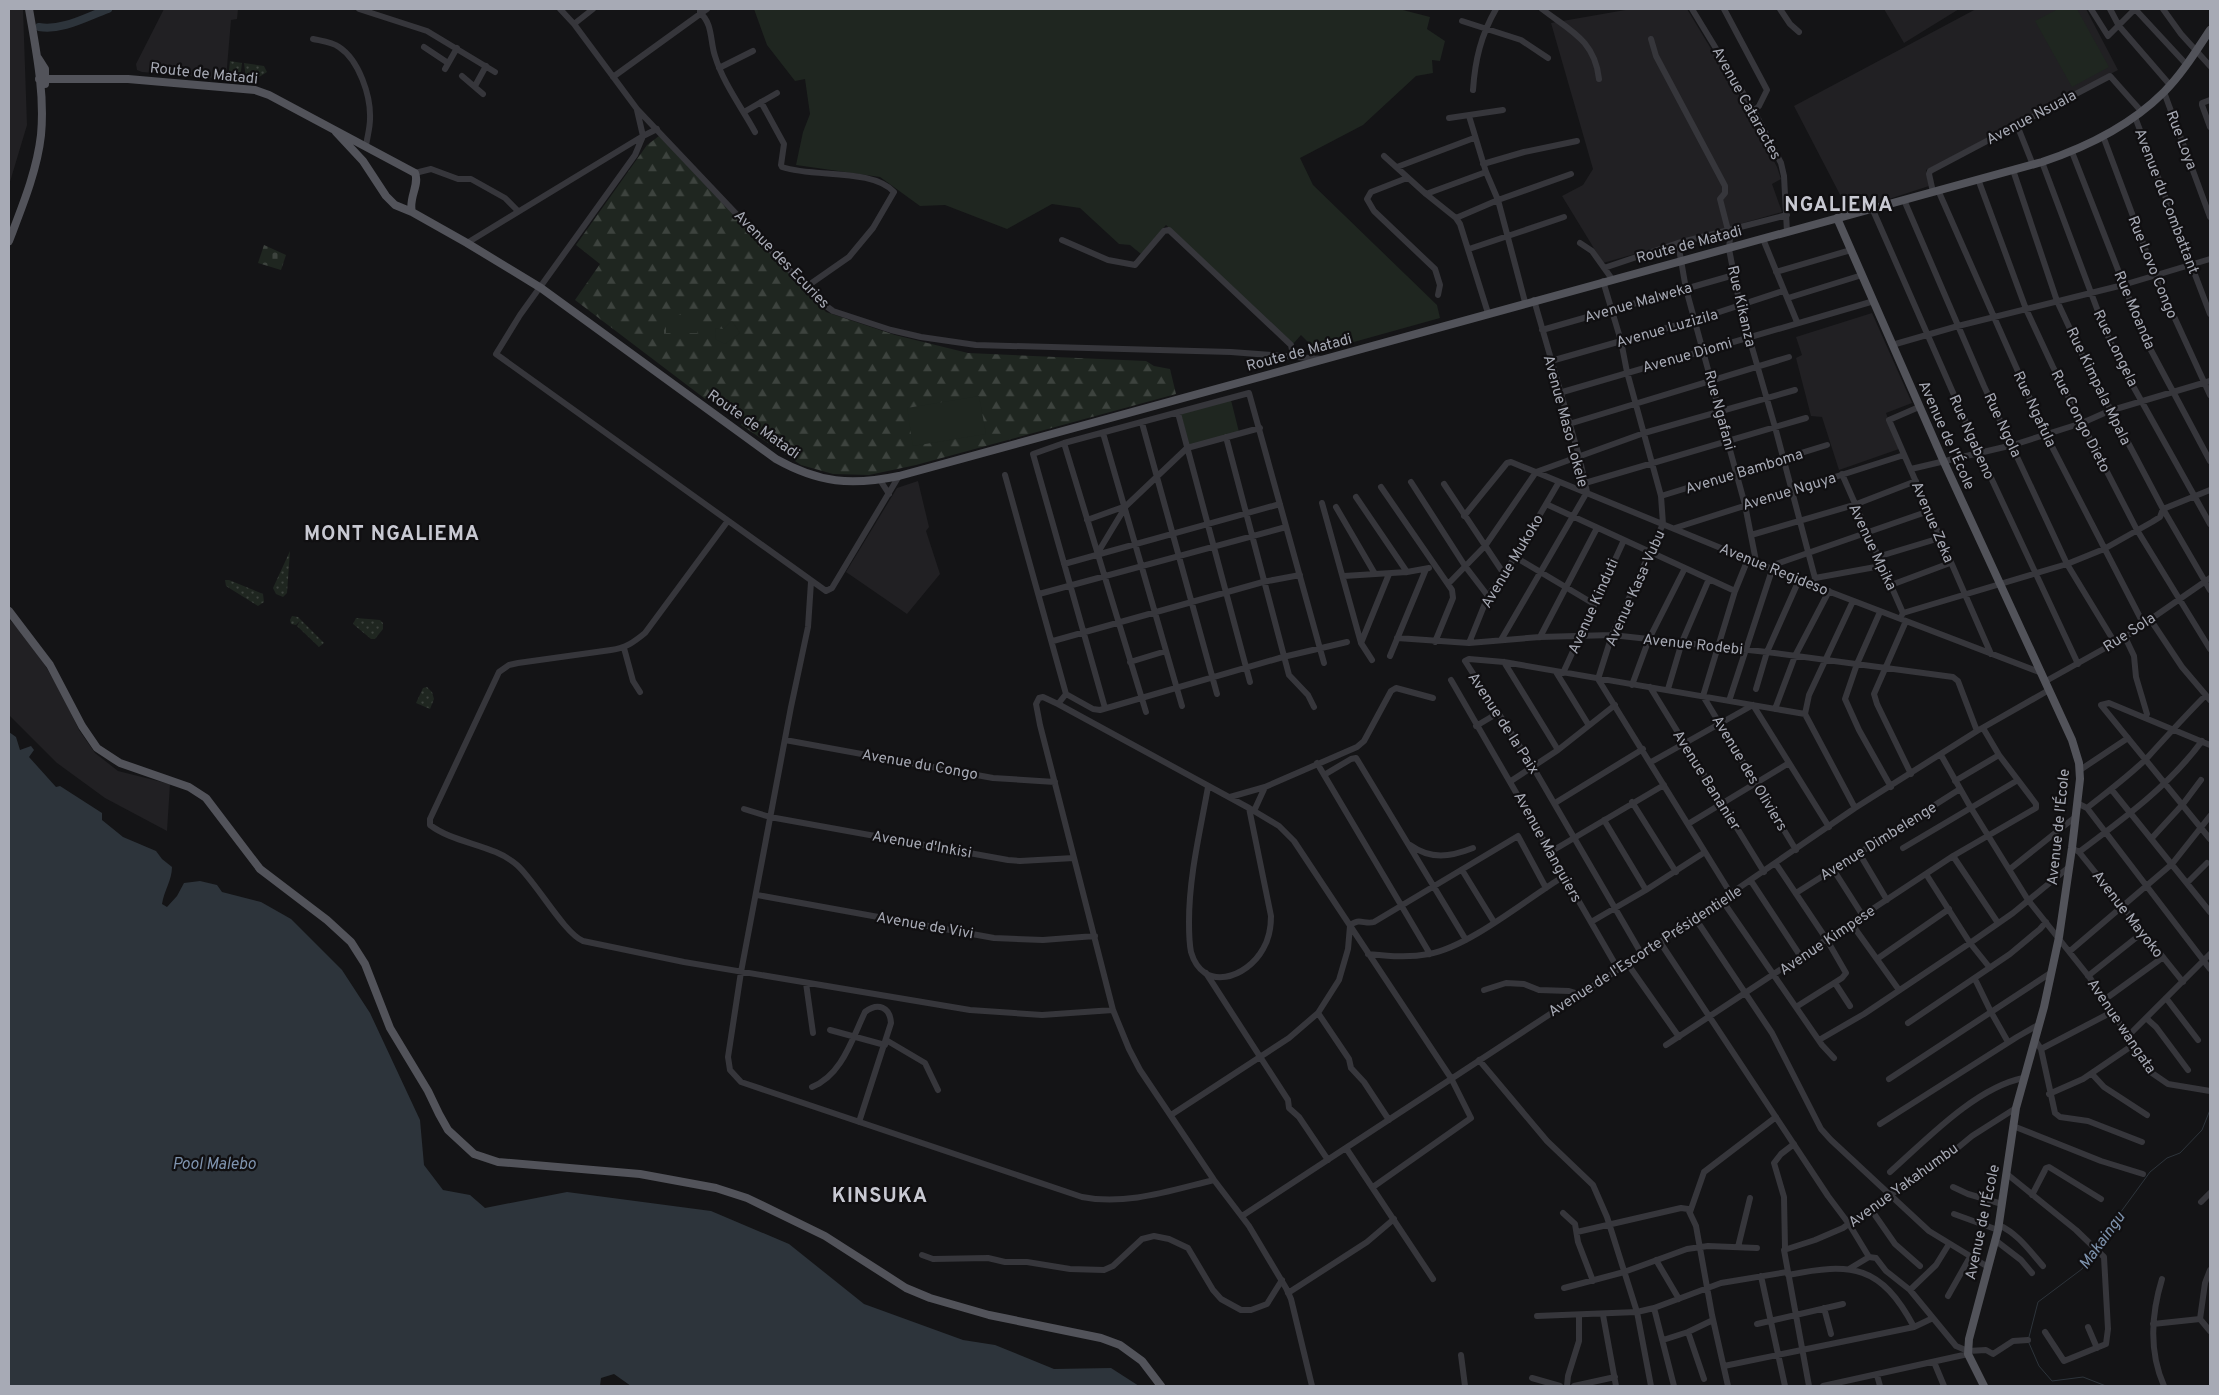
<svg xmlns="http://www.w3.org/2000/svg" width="2219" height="1395" viewBox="0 0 2219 1395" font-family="Overpass,sans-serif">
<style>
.built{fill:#212023}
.grass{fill:url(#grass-dots)}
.forest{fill:url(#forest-firs)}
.cemetery{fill:url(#cemetery-stones)}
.park{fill:#1f2620}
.water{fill:#2d343b}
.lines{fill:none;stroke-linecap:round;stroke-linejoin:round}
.stream{stroke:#2d343b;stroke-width:1}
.river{stroke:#2d343b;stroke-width:8}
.minor{stroke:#36363b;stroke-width:6}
.major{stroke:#52535a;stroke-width:8}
.labels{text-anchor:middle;stroke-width:4.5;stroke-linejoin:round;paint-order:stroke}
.street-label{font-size:15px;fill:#a7aab5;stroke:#100f11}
.water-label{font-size:16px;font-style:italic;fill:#7f94af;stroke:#100f11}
.district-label{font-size:20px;font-weight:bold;letter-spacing:1px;fill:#c8c9d2;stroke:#100f11}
</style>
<defs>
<pattern id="grass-dots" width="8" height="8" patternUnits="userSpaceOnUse" patternTransform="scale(1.25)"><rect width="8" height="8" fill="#1f2620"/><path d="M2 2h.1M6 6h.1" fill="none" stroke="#3d433e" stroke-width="1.8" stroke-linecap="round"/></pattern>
<pattern id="forest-firs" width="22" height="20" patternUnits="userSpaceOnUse" patternTransform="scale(1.25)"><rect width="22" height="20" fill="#1f2620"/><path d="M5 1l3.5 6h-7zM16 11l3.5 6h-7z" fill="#3d433e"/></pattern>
<pattern id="cemetery-stones" width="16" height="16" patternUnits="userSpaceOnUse" patternTransform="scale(1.25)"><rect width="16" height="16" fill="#1f2620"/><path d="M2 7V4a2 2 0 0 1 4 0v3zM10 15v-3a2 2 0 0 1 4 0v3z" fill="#3d433e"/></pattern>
</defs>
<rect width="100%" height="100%" fill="#141416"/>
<!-- built -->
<path class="built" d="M9,9H23L27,125L9,185Z
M164,9H238L237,19L231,20L226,79L142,72L137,70L136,64Z
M1631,9H1687L1743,102L1777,167L1781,179L1772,184L1782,212L1603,263L1562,196L1583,185L1593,169L1551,23Z
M1884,9H1959L1904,43Z
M1976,9H2086L2118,70L1926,170L1929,186L1849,212L1794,106Z
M1872,313L1912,403L1886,413L1899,449L1839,470L1822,417L1811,416L1796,358L1802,355L1796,337Z
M918,481L929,527L926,531L940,574L907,614L846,572L897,488Z
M9,619L33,645L62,694L79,730L95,753L118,771L170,784L167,831L105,798L57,763L9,715Z"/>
<!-- grass -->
<path class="grass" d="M230,61L242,63L240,79H246L244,63L264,66L267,72L253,81L228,79Z
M290,551L287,593L283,597L276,594L273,588Z
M225,580H229L263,594L264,602L258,606L226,586Z
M292,616L298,617L324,643L319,647L297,626L300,621L296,625L291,624L290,620Z
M356,618L380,620L383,623V629L375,639H371L353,624Z
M427,687L432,692L434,699L430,709L416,703L423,688Z"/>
<!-- forest -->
<path class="forest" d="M659,136L826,312L895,335L968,353L1146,361L1154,366L1170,369L1176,394L916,465L869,475L833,474L801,465L741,425L744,420L715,400L708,401L575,300L600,264L576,245L647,145Z"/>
<!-- cemetery -->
<path class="cemetery" d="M264,245L286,255L281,270L258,263Z"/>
<!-- park -->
<path class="park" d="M754,9H1399L1430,17L1427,29L1445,41L1440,61L1432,60L1433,73L1416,76L1363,125L1300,158L1313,185L1437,305L1440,318L1318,352L1301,335L1293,344L1166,225L1141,254L1130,245L1119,244L1080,208L1052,204L1007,229L945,205L920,206L880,177L796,165L803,132L810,114L805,79L795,81L767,45Z
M2058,9H2077L2109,67L2072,87L2035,21Z
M666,315H697V333H666Z
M732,321L740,333L725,344L715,339L716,328L723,329Z
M644,326H664V339H644Z
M979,396L986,434L913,446L907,408Z
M1231,400L1239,432L1189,445L1181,414Z"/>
<!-- water -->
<path class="water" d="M9,732L16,737L20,750L31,746L34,750L29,757L56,787L60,786L102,813V820L123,837L156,851L162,859L172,867C172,880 164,891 162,904L167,907L177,896L184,883L200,881L217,885L222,892L261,902L291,919L342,970L370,1013L420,1120L424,1165L443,1190L470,1195L485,1208L567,1192L711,1211L789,1244L864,1304L963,1340L995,1345L1054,1369L1111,1368L1139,1386H631L614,1374L601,1378L600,1386H9Z"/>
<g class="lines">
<!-- stream -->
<path class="stream" d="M2096,1246L2150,1172L2167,1158L2180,1153L2202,1130L2210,1110
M2029,1337L2038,1302L2082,1269L2094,1250
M2029,1343L2039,1366L2052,1381L2083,1377L2106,1386"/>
<!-- river -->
<path class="river" d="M39,27C62,31 86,17 108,9"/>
<!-- minor -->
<path class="minor" d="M359,9L427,31L495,72
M560,9L574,24L637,109L818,300L833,311L891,330L921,337L976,345L1231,352L1323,359
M700,9V13C713,23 710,42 715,56C723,83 742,108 755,132
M1542,9C1569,30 1595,40 1599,79
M1692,9L1754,111L1781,163L1784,176L1787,232
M1724,9L1767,90L1759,106L1754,111
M1780,9L1790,24L1799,32
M2091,9L2108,36L2135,9
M2110,9L2119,26L2170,85
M2135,9L2186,64
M2163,9L2181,34L2210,66
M1462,21L1521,40L1548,58
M574,24L593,9
M313,39C322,41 332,42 339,47C359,60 371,96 370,119C370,128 367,138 366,146
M1651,39L1656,56L1725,186V193L1720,199L1730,238L1729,249L1740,306L1775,427L1815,578L1813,585
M424,47L448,63
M719,68L753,51
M445,69L457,48
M462,76L483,94
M613,77L707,9
M475,86L486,66
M1473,90C1475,60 1481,35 1496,9
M2164,92L2210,217
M2210,100L2202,103V105L2210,127
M761,102L784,144L781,165L782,167C814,178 872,168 894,192L873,228L849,257L806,287
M637,110L643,136L635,155L520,315L496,354L826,591L832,588L899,476
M744,112L777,93
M1469,116L1486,172L1498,200L1525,302
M2135,117L2210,314
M1449,118L1503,110
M2017,125L2033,165
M2103,136L2155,275L2210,395
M2072,152L2145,339L2210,461
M1384,156L1426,194L1456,218L1460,224L1488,313
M2042,162L2105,330L2123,368L2210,524
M1483,164L1524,152L1577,141
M1397,167L1474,138
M2013,170L2057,301L2085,361L2163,509L2210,590
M415,173L431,169L458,179H471L505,198L518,211
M1407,178L1371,192L1367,199L1374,211L1435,269L1440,285L1438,295
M1978,179L2026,309L2053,367L2137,530L2210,649
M1938,190L2046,435L2143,623
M1933,192L1929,174L1930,171L2110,76L2141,111
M1426,194L1486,172
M1904,200L1984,386L2067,564L2115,643
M1872,208L1979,452L2078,664
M1456,218L1498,200L1571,174
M1763,239L1797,322
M1062,240L1108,260L1135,265L1164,231L1169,230L1291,345L1293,355
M467,243L643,136L657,129
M1580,243L1592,251L1612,279
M1678,243L1686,289L1745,505L1756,561
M1469,249L1564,217
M1604,268L1678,243L1787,215
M1776,272L1851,250
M1603,281L1621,341L1627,372L1661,496L1663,524L1612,635L1598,679L1731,894
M1788,298L1862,275
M1542,330L1734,275
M1892,345L1958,326L2123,285L2210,259
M1551,361L1695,320L1783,291
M1559,393L1874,301
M1919,407L1889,420L1991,654
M1178,413L1250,682
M1142,423L1217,694
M1569,424L1789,357
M1103,433L1182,706
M1226,437L1289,675L1308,695L1314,707
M1064,443L1146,712
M1911,469L2013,445L2082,423L2109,411L2210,381
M1842,474L1903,613L1902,615
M1005,475L1066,694
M880,480L889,494
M1411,482L1465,566L1488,596
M1585,483L1806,418
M1444,484L1504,574
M1381,487L1452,590L1453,598L1435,642
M1661,496L1827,445
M1356,497L1407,572
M1322,503L1361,643L1372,660
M1546,504L1735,591
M1336,507L1375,574
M1464,516L1507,463L1511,462L1799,580L2042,673
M1087,520L1126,506
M727,522L645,633C634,642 626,648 611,650L518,663L509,665L499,672L430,819V825C455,844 493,844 517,865C536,882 564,933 583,941L684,962L970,1010L1042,1015L1113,1010
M1675,528L1904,455
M1751,535L1854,505L1916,481
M1097,554L1126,506L1187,448L1260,428
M1515,557L1594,604
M1877,557L1940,538
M1748,559L1735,591L1703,696L1796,850
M1064,564L1280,504
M1344,576L1407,572L1429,568
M1815,578L1881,566
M811,582L808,627L791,707L741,972L728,1057L730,1070L741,1082L1082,1197C1126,1206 1172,1190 1214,1180
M1449,583L1485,546L1536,472L1644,433L1795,390
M1891,585L1950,563
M1039,594L1286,527
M1880,612L1857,664L1845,699L1859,730L1891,787
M1903,613L2067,564L2104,549L2152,522L2160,517L2163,509L2210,490
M2150,619L2182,667L2210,700
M1906,621L1874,694L1877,704L1911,774
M1540,637L1597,528
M2125,637L2134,656L2136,677L2147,714L2145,718
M1397,638L1469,643L1540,637L1612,635L1767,652L1953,677L1958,681L1977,731
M1501,640L1587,492L1579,456L1534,300
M1053,641L1263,582L1300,575
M1361,643L1389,574
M1469,643L1488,596L1515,557L1559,482
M624,648L633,681L640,692
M1390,656L1426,569
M1130,662L1166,651
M1504,662L1558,750
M1556,672L1588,724
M1563,673L1624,540
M1451,680L1618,969
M2046,681L2125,637L2210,578
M1632,685L1649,639L1685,568
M1650,687L1764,872
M1668,689L1682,642L1709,579
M1756,689L1767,652L1799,580
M1729,701L1773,567L1776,564L1929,511
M1058,704L1066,694L1093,709L1100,710L1283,657L1347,642
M1105,708L1033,454L1064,443L1249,393L1324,663
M1775,709L1795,656L1829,591
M1805,714L1809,695L1853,601
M1805,714L1855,808
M1476,726L1498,713
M785,740L993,778L1055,782
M2210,745L2109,703L2101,705L2210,839
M1941,755L1971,808L2028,900L2090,978L2152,1073L2168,1084L2210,1091
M1651,762L1753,705L1829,827
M1317,763L1430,954
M2080,770L2128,738
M1324,775L1351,759L1356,758L1358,761L1466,940
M1511,781L1558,750L1615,705
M1955,781L1999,755
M1208,787C1200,832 1189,876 1189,922C1189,932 1189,942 1191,952C1203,993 1247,978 1263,949C1269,939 1271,928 1271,916L1249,808
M2111,789L2210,912
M1230,797L1265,787L1357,747L1364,741L1391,691L1396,688L1433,698
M1632,802L1676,872
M1555,803L1643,749
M2077,803L2087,808C2107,792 2129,776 2147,758C2166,737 2185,716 2205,696
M2087,808L2210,969
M744,809L770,817L1008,860L1020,861L1074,858
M1254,811L1265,787
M1604,820L1646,890
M1688,824L1789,763
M2151,839L2183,804L2201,780
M1410,845C1431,860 1450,857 1473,848
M1903,848L2018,780
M2072,848L2079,852L2183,982
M1552,851L1664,785
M2079,852C2123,819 2169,786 2202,741
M1859,853L1887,900
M1953,856L1998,923
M1776,864L1827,940L1846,973L1842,978L1796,1007
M1833,869L1863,916
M2010,869L2074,818
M1462,870L1494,922
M1926,874L1970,943L1990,968
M1751,881L1801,957
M2187,883L2207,863
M1796,893L1960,789
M757,895L994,938L1043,940L1095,936
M1722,900L1822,1045L1834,1058
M1695,918L1772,1033L1821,1129L1831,1140L1929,1231L1988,1267
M1591,922L1646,890L1705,852
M1851,923L1899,990
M1660,942L1828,1196L1849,1224L1869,1257
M2070,951L2172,864L2210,816
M1641,953L1533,767L1465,661L1469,659L1504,662L1805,714
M1368,954C1389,956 1408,958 1429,954C1468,947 1523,902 1558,880
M1877,959L1949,909
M1627,963L1679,1037
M1206,973L1288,1100L1289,1108L1299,1117L1328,1160
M2088,976L2142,933
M1975,979L1991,1012L2008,1042
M806,983L813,1033
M1835,983L1850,1006
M1484,990L1506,983L1524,984L1539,990L1569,991L1579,994
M2166,998L2198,1040
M2104,1000L2162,958
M1318,1013L1349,1059L1351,1068L1364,1082L1389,1120
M2146,1018L2156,1027L2188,1070
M1908,1023L2010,954L2040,929L2046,922
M830,1030L885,1045
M2128,1036L2210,954
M886,1040L925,1063L938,1090
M1819,1040L1864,1014L1970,943L2013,913L2069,867
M2035,1040L2041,1049L2055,1113L2060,1117L2088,1121L2142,1142
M1666,1045L1953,856L2036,808V804L1999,755L1983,728
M2041,1049L2112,1012
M1479,1060L1547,1141L1593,1185L1607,1217L1637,1312L1651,1386
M2092,1074L2104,1087L2147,1115
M1889,1079L2052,972
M812,1087C842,1075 852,1039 865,1012C878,1002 890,1007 891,1023L859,1122
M2049,1094L2083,1079L2133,1045
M1171,1115L1289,1038L1318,1013L1339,980L1348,949L1350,926C1358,917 1365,925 1374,922L1518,836L1546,888
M1880,1124L2017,1037L2038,1025
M2013,1126L2101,1161L2143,1174
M1346,1148L1433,1279
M1890,1172C1926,1140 1975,1088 2023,1078
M2007,1174L2076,1230L2104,1257L2108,1329L2106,1344L2064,1361L2045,1332
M1953,1187L1968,1194L2002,1204
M2032,1195L2046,1168L2049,1167L2101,1199
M2201,1202L2210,1193
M1870,1208L1895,1244L1920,1266
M1690,1212L1704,1172L1776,1117
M1563,1213L1575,1224L1578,1242L1593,1281
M1954,1214L1998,1230
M1242,1216L1660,942L1855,808L1977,731L2049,690
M1999,1225C2018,1234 2029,1250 2043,1266
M1577,1232L1681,1208L1688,1209L1696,1226L1712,1315L1728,1386
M1995,1240L2021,1260L2032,1273
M1738,1247L1750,1198
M1785,1248L1784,1197L1774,1163L1781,1154L1794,1144
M922,1255L933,1259L988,1258L1005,1262H1027L1070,1269L1104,1270L1113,1266L1142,1239L1154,1236L1169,1239L1188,1248L1213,1290L1221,1299L1241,1310H1251L1267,1304L1282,1280
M1656,1260L1679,1299
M1849,1269L1869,1257L1876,1258L1886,1271L1910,1290L1956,1346L1968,1351L1986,1350L1993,1354L2013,1341L2028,1340
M1788,1275C1852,1262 1881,1265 1914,1327
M1761,1276L1785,1386
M2162,1279C2151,1315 2149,1352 2164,1386
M1564,1288L1624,1272L1687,1249L1708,1246L1757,1248
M1910,1290L1936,1265L1949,1244
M1288,1293L1367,1242L1394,1219
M1948,1296L1970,1257
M1654,1308L1674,1386
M1824,1308L1831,1334
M1603,1315L1616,1386
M1537,1316L1637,1312L1654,1308L1721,1283L1787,1272
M2200,1319L2205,1283L2210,1270
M1757,1324L1843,1304
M2153,1324L2200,1319L2210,1331
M2088,1327L2097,1348
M1688,1332L1704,1379
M1663,1340L1688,1332L1713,1320
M1461,1355L1465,1386
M1934,1362L1944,1386
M1724,1366L1914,1327L1933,1318
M1877,1375L1880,1386
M1532,1378L1560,1386
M1312,1386L1291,1299L1286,1288L1249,1226L1214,1180L1140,1070L1129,1049L1113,1010L1040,725L1036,704L1039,698L1043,697L1058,704L1249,808L1279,826L1294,841L1451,1078L1471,1118L1373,1187
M1567,1386L1568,1376L1579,1341V1316
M1574,1386L1615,1377
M1809,1386L1784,1250L1815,1240L1843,1228L1889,1195L1909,1184L1943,1160L1972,1136L2016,1108
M1823,1386L1968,1354"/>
<!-- major -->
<path class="major" d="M38,58L45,69V84
M39,79H128L255,90L269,95L415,173C420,185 408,198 412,212
M336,132L363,161L386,196L395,205L412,212L467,243L541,288L776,459C819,483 851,486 899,476C1280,371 1661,266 2042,162C2087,147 2131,125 2164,92C2182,74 2196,51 2210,30
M1837,218L1943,460L2072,740L2079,763L2080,779L2072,848L2059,937L2044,1007L2016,1108L1998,1230L1969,1339L1968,1354L1984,1386
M9,241C22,207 37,171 41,135C45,93 36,50 29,9
M9,611L50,665L82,726L97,748L120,763L189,787L206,798L260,869L327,920L351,942L365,964L390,1028L428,1091L439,1114L448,1130L474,1154L498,1162L640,1174L716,1188L747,1198L825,1236L906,1288L930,1298L989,1315L1101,1338L1120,1345L1142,1361L1161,1386"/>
</g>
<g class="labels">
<!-- street labels -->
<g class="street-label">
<text transform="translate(204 73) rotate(6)" y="5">Route de Matadi</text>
<text transform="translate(1747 103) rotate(61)" y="5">Avenue Cataractes</text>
<text transform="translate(2031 117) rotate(-28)" y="5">Avenue Nsuala</text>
<text transform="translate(2182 140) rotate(69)" y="5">Rue Loya</text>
<text transform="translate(2167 201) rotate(69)" y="5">Avenue du Combattant</text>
<text transform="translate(1689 244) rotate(-15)" y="5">Route de Matadi</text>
<text transform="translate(782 259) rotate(46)" y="5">Avenue des Ecuries</text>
<text transform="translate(2153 267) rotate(68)" y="5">Rue Lovo Congo</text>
<text transform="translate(1638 302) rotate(-16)" y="5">Avenue Malweka</text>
<text transform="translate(1742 306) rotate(77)" y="5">Rue Kikanza</text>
<text transform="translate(2135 310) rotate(67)" y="5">Rue Moanda</text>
<text transform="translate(1667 328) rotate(-16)" y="5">Avenue Luzizila</text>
<text transform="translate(2116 348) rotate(64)" y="5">Rue Longela</text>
<text transform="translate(1299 352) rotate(-15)" y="5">Route de Matadi</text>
<text transform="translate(1687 355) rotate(-16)" y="5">Avenue Diomi</text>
<text transform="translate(2099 386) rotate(64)" y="5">Rue Kimpala Mpala</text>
<text transform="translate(2035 409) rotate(65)" y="5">Rue Ngafula</text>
<text transform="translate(1720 410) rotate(75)" y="5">Rue Ngafani</text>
<text transform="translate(1566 421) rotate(75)" y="5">Avenue Maso Lokele</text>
<text transform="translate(2081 421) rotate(63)" y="5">Rue Congo Dieto</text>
<text transform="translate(754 424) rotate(35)" y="5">Route de Matadi</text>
<text transform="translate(2003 425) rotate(65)" y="5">Rue Ngola</text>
<text transform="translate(1947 435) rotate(66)" y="5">Avenue de l'École</text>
<text transform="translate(1972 437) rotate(66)" y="5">Rue Ngabeno</text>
<text transform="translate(1744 471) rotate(-17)" y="5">Avenue Bamboma</text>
<text transform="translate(1789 491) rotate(-17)" y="5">Avenue Nguya</text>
<text transform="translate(1933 522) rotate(67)" y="5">Avenue Zeka</text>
<text transform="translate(1873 547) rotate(65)" y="5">Avenue Mpika</text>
<text transform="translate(1512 561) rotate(-59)" y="5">Avenue Mukoko</text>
<text transform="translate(1774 569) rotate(22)" y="5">Avenue Regideso</text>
<text transform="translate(1635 588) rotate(-66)" y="5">Avenue Kasa-Vubu</text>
<text transform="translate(1593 606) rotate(-66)" y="5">Avenue Kinduti</text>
<text transform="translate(2129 632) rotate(-33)" y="5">Rue Sola</text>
<text transform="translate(1693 644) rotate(6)" y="5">Avenue Rodebi</text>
<text transform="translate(1504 723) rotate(57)" y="5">Avenue de la Paix</text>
<text transform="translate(920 764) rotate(10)" y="5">Avenue du Congo</text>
<text transform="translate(1750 773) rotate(59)" y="5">Avenue des Oliviers</text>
<text transform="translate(1707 780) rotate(58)" y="5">Avenue Bananier</text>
<text transform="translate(2058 827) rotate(-84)" y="5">Avenue de l'École</text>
<text transform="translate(1878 841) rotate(-32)" y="5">Avenue Dimbelenge</text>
<text transform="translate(922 844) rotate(10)" y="5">Avenue d'Inkisi</text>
<text transform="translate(1548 847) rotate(61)" y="5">Avenue Manguiers</text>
<text transform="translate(2128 914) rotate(52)" y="5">Avenue Mayoko</text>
<text transform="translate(925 925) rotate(10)" y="5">Avenue de Vivi</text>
<text transform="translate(1827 940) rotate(-34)" y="5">Avenue Kimpese</text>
<text transform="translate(1645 951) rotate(-33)" y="5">Avenue de l'Escorte Présidentielle</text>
<text transform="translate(2122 1026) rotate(56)" y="5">Avenue wangata</text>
<text transform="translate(1903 1185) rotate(-36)" y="5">Avenue Yakahumbu</text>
<text transform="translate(1982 1222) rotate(-78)" y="5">Avenue de l'École</text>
</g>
<!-- water labels -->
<g class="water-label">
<text x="214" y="1169">Pool Malebo</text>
<text transform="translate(2101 1240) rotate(-54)" y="6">Makaingu</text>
</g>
<!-- district labels -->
<g class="district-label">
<text x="1839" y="211">NGALIEMA</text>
<text x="392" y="540">MONT NGALIEMA</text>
<text x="880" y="1202">KINSUKA</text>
</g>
</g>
<!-- border -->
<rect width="2219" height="1395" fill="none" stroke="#a7aab5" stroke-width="20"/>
</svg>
